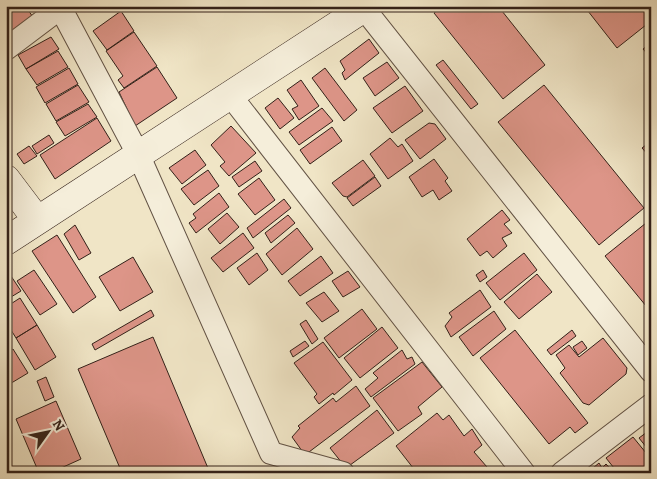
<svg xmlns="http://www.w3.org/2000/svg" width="657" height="479" viewBox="0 0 657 479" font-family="Alegreya,serif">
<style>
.building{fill:#dd9588;stroke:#332119}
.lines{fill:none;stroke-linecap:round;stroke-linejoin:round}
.street-casing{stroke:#625244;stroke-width:24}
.secondary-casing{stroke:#332119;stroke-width:29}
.street{stroke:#f5eeda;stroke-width:22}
.secondary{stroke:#f5eeda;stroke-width:28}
</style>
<rect width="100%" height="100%" fill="#f0e5c6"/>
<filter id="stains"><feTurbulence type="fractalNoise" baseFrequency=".004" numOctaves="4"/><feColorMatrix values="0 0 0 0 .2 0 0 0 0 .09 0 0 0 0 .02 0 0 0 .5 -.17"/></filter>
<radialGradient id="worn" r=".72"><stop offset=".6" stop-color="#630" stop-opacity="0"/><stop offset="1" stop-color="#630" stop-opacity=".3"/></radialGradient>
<!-- building -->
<path class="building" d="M6,6H25L33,17L6,37Z
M443,6H498L545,65L503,99L434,13Z
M584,6H651V21L617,48Z
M121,11L134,31L107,50L93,31Z
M134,32L157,66L124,88L118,80L123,76L106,51Z
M51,37L59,49L26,69L18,55Z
M369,39L379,53L345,80L342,73L345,70L340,61Z
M651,43V58L643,49Z
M58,51L68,67L37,85L26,69Z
M443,60L478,104L471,109L436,65Z
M387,62L399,78L375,96L363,78Z
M157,67L177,98L135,126L119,92Z
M69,68L78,84L45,103L36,87Z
M325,68L357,110L344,121L312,78Z
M301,80L319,106L299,120L292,109L298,106L287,90Z
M78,85L89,102L56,121L46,104Z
M544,85L644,208L599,245L498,122Z
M405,86L423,111L392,133L373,108Z
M278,98L294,118L280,129L265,108Z
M88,104L97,117L65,136L56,122Z
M322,108L333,121L299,145L289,132Z
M97,118L111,141L55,179L40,155Z
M429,123L435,124L446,139L420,159L405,140Z
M231,126L256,153L229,176L220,166L225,162L211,145Z
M332,127L342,141L310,164L300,150Z
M49,135L54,143L37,154L32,146Z
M390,138L398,147L402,144L413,161L388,179L370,154Z
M651,141V158L642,148Z
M29,146L37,156L24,164L17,154Z
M195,150L206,165L182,184L169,168Z
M434,159L448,178L445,181L452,191L439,200L433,190L422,197L409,177Z
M363,160L375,176L347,197L343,196L332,183Z
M255,161L262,171L239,187L232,177Z
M208,170L219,186L194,205L181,189Z
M375,177L381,186L353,206L347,198Z
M259,178L275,200L255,215L238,194Z
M219,193L229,207L196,233L189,223L196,218L193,214Z
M284,199L291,208L253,238L247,228Z
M502,210L510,220L504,224L512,233L502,238L507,246L493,258L487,251L480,256L467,239Z
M227,213L239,227L220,244L208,229Z
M288,215L295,223L271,243L265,233Z
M651,219V312L605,256Z
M75,225L91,253L79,260L64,234Z
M297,228L313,249L282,275L266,254Z
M243,233L254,248L223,272L211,258Z
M57,235L96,297L73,313L32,251Z
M257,253L268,270L249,285L237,268Z
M524,253L537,270L500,300L486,283Z
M321,256L333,273L300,296L288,281Z
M133,257L153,292L120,311L99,277Z
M34,270L57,304L40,315L17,281Z
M483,270L487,277L480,282L476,275Z
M348,271L360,287L343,297L332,281Z
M9,273L21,291L6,300V275Z
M537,274L552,292L519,319L504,302Z
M480,290L491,307L451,337L445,326L452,317L449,313Z
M324,292L339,311L322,322L306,303Z
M20,298L37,325L16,338L6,322V307Z
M362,309L377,329L339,358L324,338Z
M151,310L154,316L95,350L92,344Z
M494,311L506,329L473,356L459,337Z
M306,320L318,339L312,344L300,324Z
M37,325L56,357L35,370L16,338Z
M382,327L398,348L360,378L344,358Z
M515,330L588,423L575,433L570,427L549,444L480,358Z
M572,330L576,336L551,355L547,350Z
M153,337L210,473H122L78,369Z
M603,338L627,368L626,374L589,405L583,403L560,373L565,368L556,355L569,345L579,357Z
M305,341L309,346L293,357L290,351Z
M582,341L587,348L578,355L573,347Z
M323,342L352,380L334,395L333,393L319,404L314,397L317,394L294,363Z
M13,349L28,373L8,385L6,382V353Z
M402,350L407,359L412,357L415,364L371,397L365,389L378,378L373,373Z
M422,362L442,387L418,407L422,414L398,431L373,398Z
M46,377L54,397L45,401L37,381Z
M356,386L370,406L305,455L292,437L300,428L298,426L333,398L336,402Z
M56,401L81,459L50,473H39L16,419Z
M377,410L394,433L346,468L330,448Z
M437,413L443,420L449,415L464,436L472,429L482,445L474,452L487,467L479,473H417L396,446Z
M651,429V453L639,438Z
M633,437L651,459V473H618L606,458Z
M599,463L602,468L606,464L614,473H587Z"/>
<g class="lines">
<!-- street casing -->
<g class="street-casing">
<path id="street" d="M362,6L651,371
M61,9L138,154L271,453L343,473
M6,49L63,6
M230,95L524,473
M562,473L651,405"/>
</g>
<!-- secondary casing -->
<g class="secondary-casing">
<path id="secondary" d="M6,179L37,220
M6,241L367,6"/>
</g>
<!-- street -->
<use href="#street" class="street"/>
<!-- secondary -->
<use href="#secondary" class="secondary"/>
</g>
<!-- margin -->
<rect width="657" height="479" fill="none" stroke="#f0e5c6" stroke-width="25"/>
<rect x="8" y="8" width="642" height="464" fill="none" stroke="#332119" stroke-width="2.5"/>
<rect x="12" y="12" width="632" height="454" fill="none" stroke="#332119"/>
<!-- north arrow -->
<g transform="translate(48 432) rotate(57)" stroke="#f5eeda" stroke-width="4" paint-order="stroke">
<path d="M0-4L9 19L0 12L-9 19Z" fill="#332119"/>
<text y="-8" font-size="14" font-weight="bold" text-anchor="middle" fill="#332119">N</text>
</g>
<rect width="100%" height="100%" filter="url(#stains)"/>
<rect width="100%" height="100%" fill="url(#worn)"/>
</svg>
